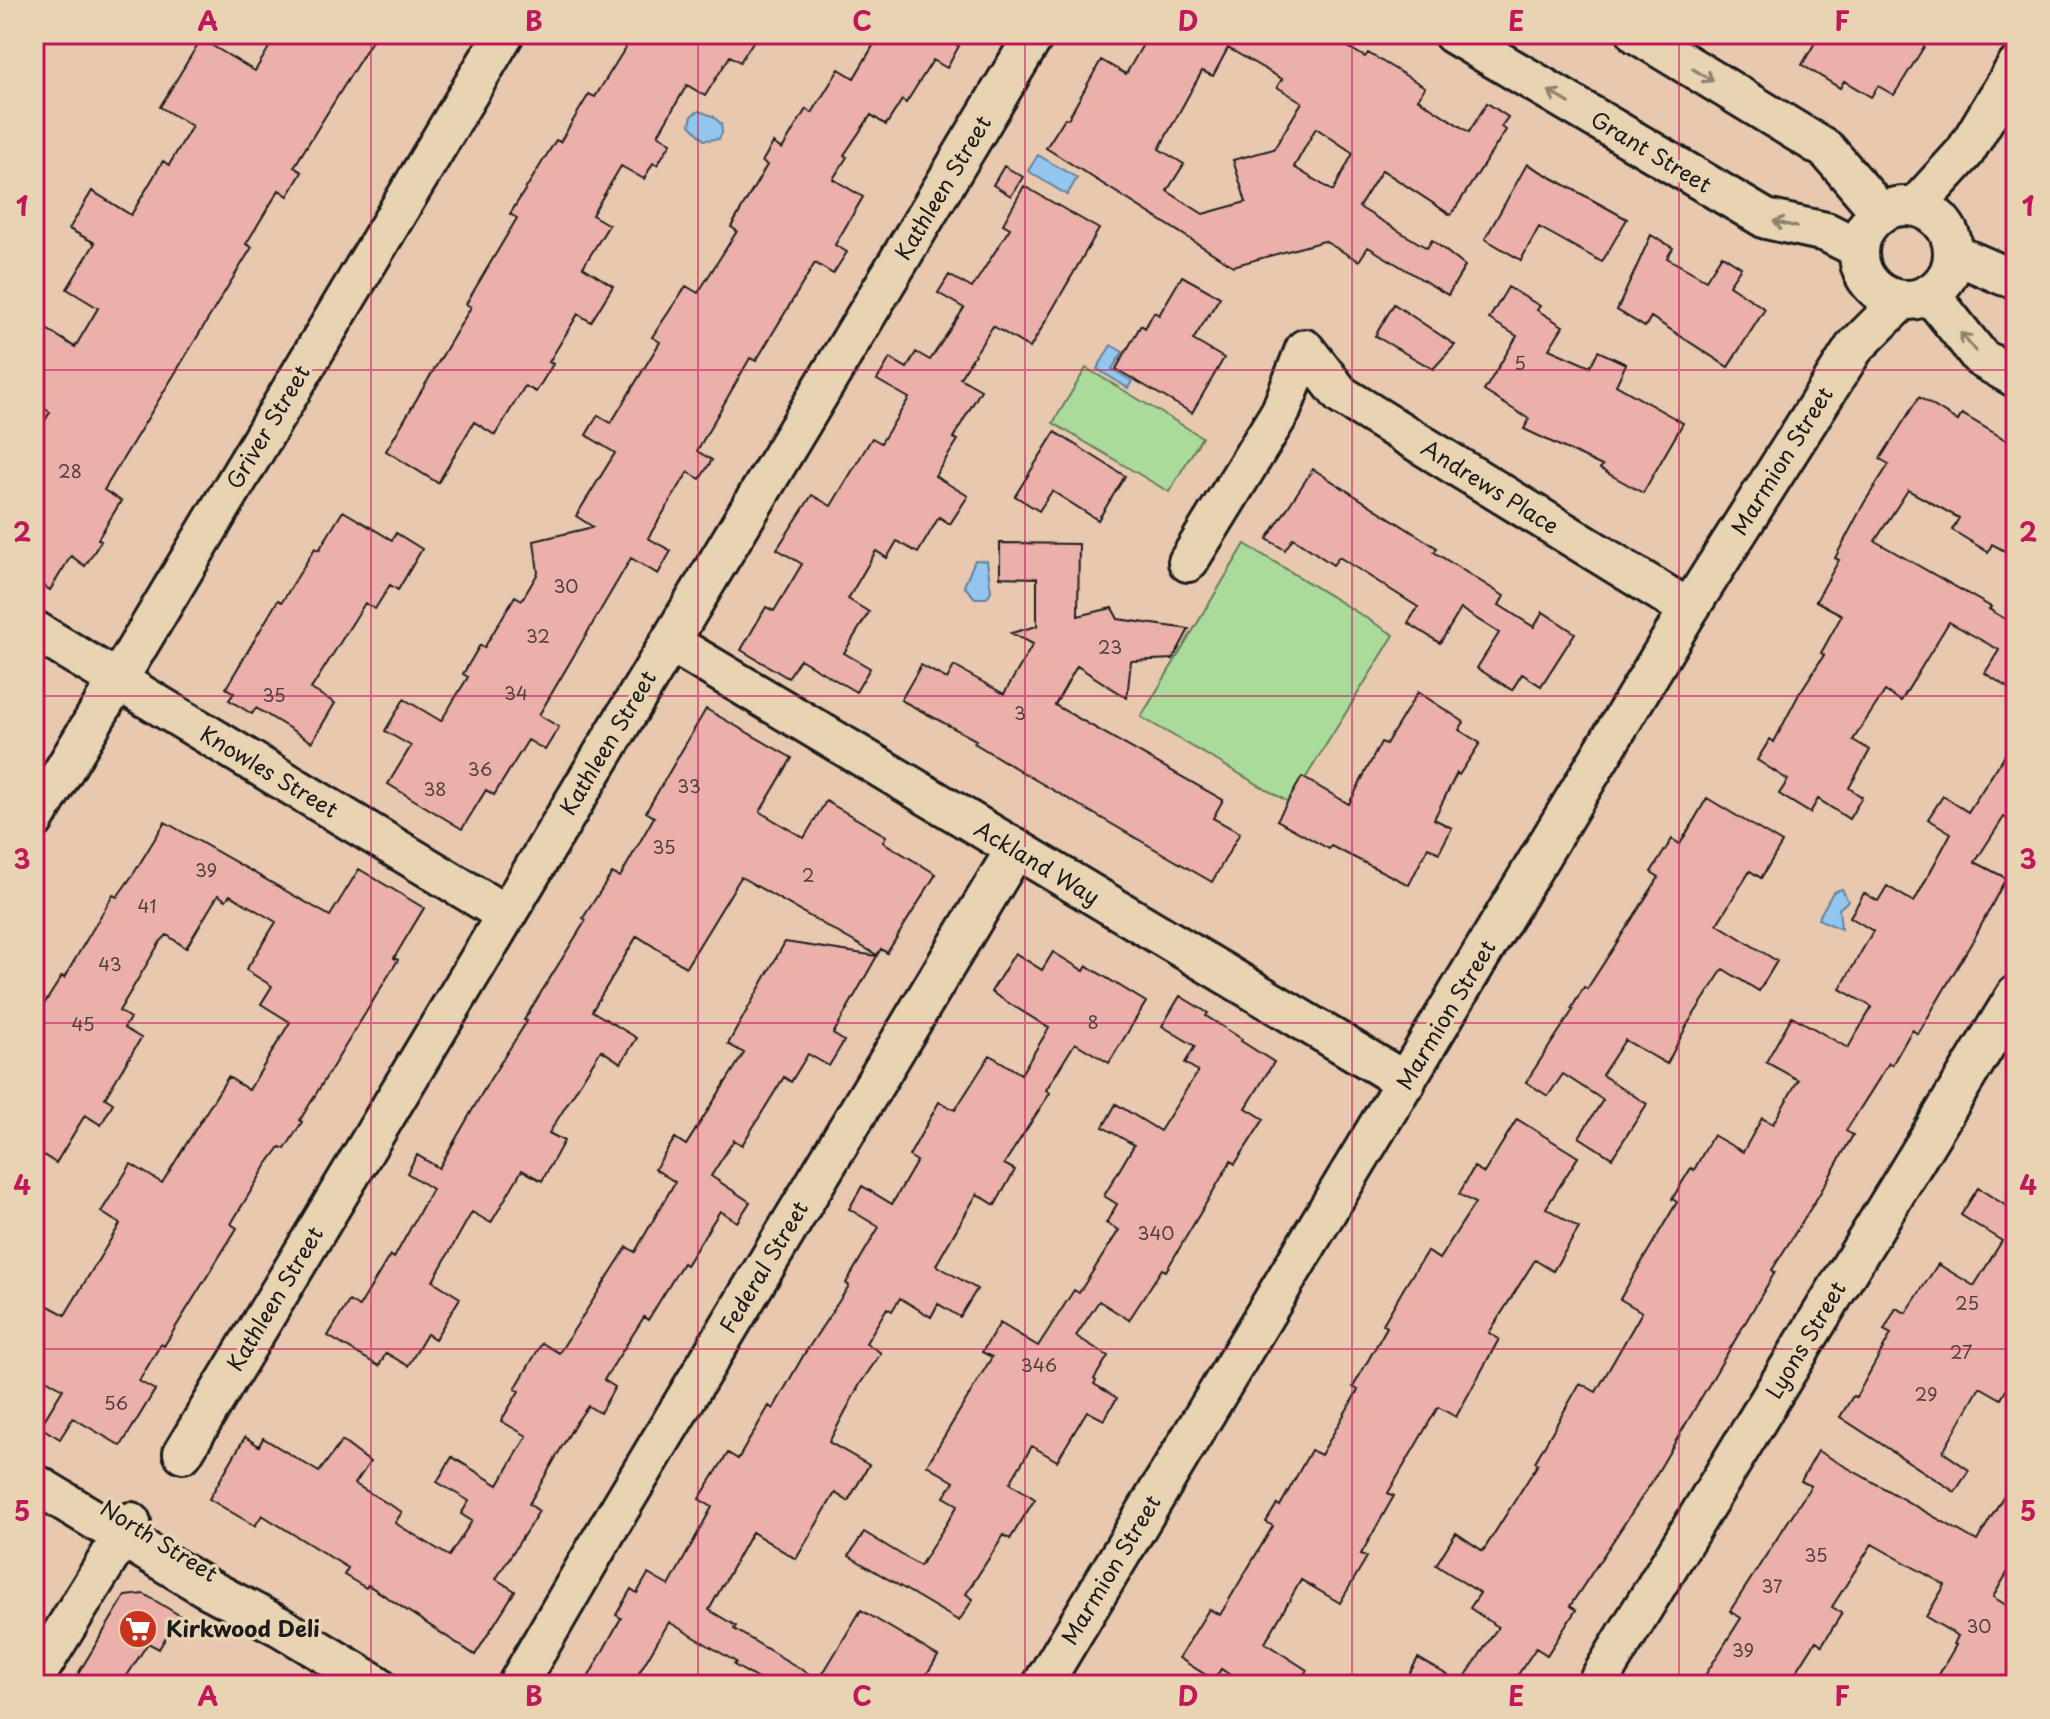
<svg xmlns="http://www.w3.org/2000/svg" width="2050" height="1719" viewBox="0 0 2050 1719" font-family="'Playpen Sans',sans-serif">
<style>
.green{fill:#abdb9b;stroke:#647c5c;stroke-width:2}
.water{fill:#92c6ef;stroke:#63829b;stroke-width:2}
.building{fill:#ebb0aa;stroke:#1c1c1c;stroke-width:2;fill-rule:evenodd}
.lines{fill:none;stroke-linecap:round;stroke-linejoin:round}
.minor-casing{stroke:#1c1c1c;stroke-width:44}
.minor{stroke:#e8d3b2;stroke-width:38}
.oneway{stroke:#8c816e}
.grid{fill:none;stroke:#c2185b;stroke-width:2;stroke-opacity:0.55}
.labels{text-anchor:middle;stroke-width:7;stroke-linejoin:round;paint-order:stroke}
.number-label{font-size:18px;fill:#504140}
.street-label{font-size:22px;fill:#1c1c1c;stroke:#e8d3b2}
.poi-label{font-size:22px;font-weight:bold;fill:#1c1c1c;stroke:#e8d3b2;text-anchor:start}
.neatline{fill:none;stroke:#c2185b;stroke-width:3}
.grid-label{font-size:26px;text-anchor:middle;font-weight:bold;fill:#c2185b}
</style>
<rect width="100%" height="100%" fill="#e9c8b0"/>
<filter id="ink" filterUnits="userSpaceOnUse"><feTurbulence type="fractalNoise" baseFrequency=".0125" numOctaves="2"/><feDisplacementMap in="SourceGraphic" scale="16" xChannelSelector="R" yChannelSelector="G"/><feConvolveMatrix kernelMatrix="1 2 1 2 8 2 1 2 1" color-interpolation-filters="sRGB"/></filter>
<g filter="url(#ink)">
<!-- green -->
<path class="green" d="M1086,368L1202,437L1169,492L1053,423Z
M1245,544L1394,635L1290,803L1141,717Z"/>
<!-- water -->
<path class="water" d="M699,111L713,116L721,124L722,133L719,139L704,140L690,125L692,115Z
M1038,155L1077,178L1067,195L1028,171Z
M1111,345L1123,352L1112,369L1132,381L1128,388L1097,369Z
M975,560L987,561L991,591L987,598H975L964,586Z
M1842,889L1848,901L1839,909L1841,929L1818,919L1833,892Z"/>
<!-- building -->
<path class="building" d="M277,34H376L294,167L302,172L288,196L279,190L246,244L252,247L104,490L121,501L98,539L101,541L85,566L71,556L50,590L34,580V439L50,412L34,403V338L42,326L75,347L98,308L67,289L95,243L69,229L92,191L131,215L163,161L169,165L192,126L160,107L201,39L255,71Z
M634,34H758L740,62L730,56L705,96L687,85L658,135L671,143L657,165L653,163L644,179L621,166L592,215L609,225L583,267L613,286L591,322L578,314L549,362L553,364L536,392L525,386L495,435L474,422L438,483L386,451L471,307L466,304L517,218L510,214L556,140L560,142L589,94L595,97Z
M880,34H958L953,43L959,46L947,68L933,60L906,103L902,100L886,125L871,115L844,155L847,157L833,179L863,197L835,245L847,252L833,274L815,263L756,361L750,358L697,451L712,460L700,479L688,472L648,538L671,551L658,574L631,558L539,715L559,727L545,750L528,740L494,795L486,790L462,829L388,784L411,746L385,731L404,699L441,721L468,677L463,674L480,645L484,648L515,596L522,600L538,573L534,541L593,527L576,516L615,453L586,435L598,415L611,423L660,342L652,337L686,286L698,293L737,231L731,227L767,165L762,162L773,143L782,149L806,109L812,113L839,69L854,78Z
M1149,34H1326L1365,57L1368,53L1425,87L1418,99L1469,132L1487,103L1508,117L1501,127L1506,130L1451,215L1382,170L1359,207L1427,248L1432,240L1465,266L1448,295L1368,247L1359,261L1324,241L1233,266L1046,148L1065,118L1068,119L1101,60L1126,74ZM1228,48L1282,79L1277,87L1302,102L1274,149L1233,160L1246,202L1203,214L1167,191L1184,164L1159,149L1202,71L1213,76ZM1316,128L1353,153L1333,191L1294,167Z
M1820,34H1932L1894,95L1878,86L1871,97L1844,81L1840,88L1802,65Z
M1527,164L1627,219L1602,262L1539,227L1521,260L1485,239Z
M1004,166L1023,177L1011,196L993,185Z
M1024,186L1099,229L1030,348L993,326L960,378L981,390L953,438L958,440L935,476L968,496L950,524L939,517L918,553L897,541L887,558L876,551L848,599L869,612L844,653L870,668L856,692L800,659L788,678L741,650L766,607L774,611L802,564L777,549L812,495L831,506L872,438L881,443L909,398L877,380L890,358L907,368L916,352L930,360L964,308L938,293L949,275L972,288L1010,228L1003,224Z
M1651,235L1673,248L1667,258L1706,280L1722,255L1741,267L1729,285L1765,309L1728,367L1651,317L1645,327L1617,310Z
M1182,276L1220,297L1193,340L1224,358L1192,413L1116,369L1141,325L1145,328L1154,312L1159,315Z
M1508,287L1540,306L1537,310L1563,326L1549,349L1590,367L1598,351L1626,364L1616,385L1683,423L1643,493L1600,469L1602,466L1524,429L1529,419L1484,391L1517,336L1489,319Z
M1394,304L1455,345L1433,369L1375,336Z
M1919,397L1958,421L1962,414L2016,446V557L1992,544L1988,552L1952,530L1959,518L1908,490L1875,541L1991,607L1989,609L2015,625L2016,623V693L1985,673L1999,650L1949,622L1901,701L1885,691L1853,740L1870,750L1849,788L1862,797L1849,819L1818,799L1810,813L1779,794L1788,780L1757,760L1770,739L1774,742L1799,694L1824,655L1821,653L1842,615L1816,601L1839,560L1835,558L1864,503L1889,464L1880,459Z
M1055,432L1125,476L1098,520L1052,491L1039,511L1015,496Z
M1313,469L1437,548L1434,552L1504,596L1499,605L1534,627L1543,612L1575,633L1541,686L1522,674L1512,690L1477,668L1499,633L1461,609L1440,643L1408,623L1418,607L1339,557L1333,565L1293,538L1285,550L1267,539Z
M343,511L392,540L396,533L422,549L398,590L390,585L375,609L365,603L311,689L335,703L312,742L256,708L252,714L229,700L234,693L226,688L278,600L282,602L315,548L319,550Z
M1000,543L1079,544L1078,616L1112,608L1118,619L1189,629L1173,659L1131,661L1127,698L1077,666L1055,705L1223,800L1213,818L1240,833L1212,882L1027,775L974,743L976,740L901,700L921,665L947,679L954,666L1004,694L1033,644L1011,633L1037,626V578L1000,577Z
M1418,692L1464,722L1459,730L1480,743L1459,775L1457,773L1434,819L1452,828L1439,853L1428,847L1409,885L1331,846L1329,849L1277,820L1302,777L1349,804L1381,742L1386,744Z
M706,709L792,758L760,812L804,838L826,801L886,836L883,842L936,874L887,953L881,949L877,955L741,877L686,967L637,936L592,1011L637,1038L621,1063L601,1050L549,1133L564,1141L542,1181L522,1170L491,1223L472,1212L433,1281L460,1298L435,1339L427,1334L408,1366L386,1353L379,1366L328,1336L349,1301L359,1307L390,1255L394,1258L432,1189L407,1173L417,1155L439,1168L489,1081L527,1021L524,1020L586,920L583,918L612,873L620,877L654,817L646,812Z
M2016,738V824L2004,817L1975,862L2006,878L1975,937L1918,1034L1912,1030L1892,1065L1889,1063L1846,1131L1853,1135L1819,1195L1772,1270L1775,1272L1650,1485L1570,1606L1576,1610L1547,1655L1536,1648L1511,1685H1403L1418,1658L1461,1683L1498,1627L1470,1608L1480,1593L1436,1565L1456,1533L1483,1551L1538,1464L1535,1462L1580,1383L1596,1392L1642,1312L1620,1299L1677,1202L1672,1199L1691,1168L1694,1170L1713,1135L1743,1152L1762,1118L1773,1124L1798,1080L1766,1062L1792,1016L1848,1048L1872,1007L1840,989L1873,931L1850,917L1864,893L1878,901L1887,886L1914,902L1951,833L1928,819L1943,796L1968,812Z
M1707,798L1782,843L1761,878L1750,871L1717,924L1777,961L1759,991L1723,969L1687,1025L1667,1064L1625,1040L1602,1075L1647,1104L1612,1158L1579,1137L1603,1100L1563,1074L1548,1096L1526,1082L1573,1010L1571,1009L1584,987L1587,989L1659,877L1651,872L1672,839L1680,844Z
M165,822L330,916L359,869L424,908L394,958L398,960L300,1120L302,1122L285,1149L280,1147L266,1166L231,1224L237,1228L164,1346L161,1344L139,1381L155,1390L121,1446L73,1418L60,1439L40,1427L63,1389L34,1372V1298L65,1315L120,1224L101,1212L131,1164L162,1183L228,1077L249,1090L290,1022L261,1004L272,986L246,970L276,922L230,895L226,900L218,895L186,948L167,935L160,942L119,1011L130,1018L124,1028L141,1038L105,1098L113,1103L101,1125L85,1115L56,1163L34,1149V1020L62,976L64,978L113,895L117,897L134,873Z
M785,942L877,956L833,1034L844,1041L829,1066L808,1054L791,1082L784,1077L742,1145L734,1140L711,1176L750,1202L737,1222L720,1211L686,1265L683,1263L648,1320L644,1317L604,1380L615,1387L600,1413L588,1406L575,1424L529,1504L539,1511L496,1579L515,1591L475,1655L368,1585L366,1588L344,1575L348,1568L262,1515L255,1526L209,1499L245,1437L259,1446L263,1438L319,1472L342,1441L370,1462L355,1484L402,1512L395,1523L449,1556L472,1521L461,1514L469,1501L437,1482L452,1457L498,1485L527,1436L501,1421L519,1391L515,1389L542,1343L559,1353L627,1247L635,1252L675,1182L655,1169L675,1138L686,1145L744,1053L728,1044Z
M1053,952L1084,971L1087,966L1146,1002L1109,1063L1075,1043L1046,1090L1050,1093L1004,1164L1015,1170L995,1205L977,1194L936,1265L977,1289L960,1317L938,1304L931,1317L900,1298L892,1311L887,1308L866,1343L881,1353L860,1384L829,1442L869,1465L848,1501L835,1493L796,1559L752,1532L709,1610L736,1626L734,1629L819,1680L861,1610L938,1656L920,1685H768L734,1665L736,1662L669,1622L632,1685H584L621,1618L616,1615L631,1589L637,1593L648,1574L669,1586L712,1507L699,1499L728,1453L738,1459L769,1406L773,1409L803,1356L849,1286L846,1283L879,1227L849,1209L862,1186L892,1204L917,1161L909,1156L939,1102L955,1110L990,1055L1021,1074L1049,1028L991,992L1015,953L1042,970Z
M1180,996L1208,1013L1206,1016L1242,1039L1241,1041L1274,1062L1246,1108L1264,1119L1235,1164L1231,1161L1166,1271L1162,1269L1129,1320L1099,1301L1076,1336L1108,1356L1094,1379L1096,1381L1094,1384L1117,1398L1104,1420L1087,1411L1057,1461L1032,1446L1010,1483L1035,1499L1010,1539L1004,1535L966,1594L973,1599L959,1621L849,1556L864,1532L920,1566L958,1505L944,1497L954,1482L927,1465L992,1357L982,1352L1000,1323L1038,1346L1074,1290L1079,1293L1119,1230L1106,1223L1117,1204L1104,1196L1134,1145L1103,1127L1116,1104L1160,1131L1198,1071L1185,1063L1195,1046L1162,1026Z
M1517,1119L1578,1157L1546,1208L1579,1228L1553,1271L1535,1260L1489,1333L1499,1339L1456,1417L1438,1407L1388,1493L1394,1496L1361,1554L1367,1557L1340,1603L1301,1580L1265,1643L1307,1670L1297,1685H1279L1264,1676L1258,1685H1245L1221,1669L1214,1680L1179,1658L1209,1609L1220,1615L1273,1526L1266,1522L1277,1504L1280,1506L1311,1450L1321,1455L1358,1390L1353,1387L1387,1327L1383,1324L1404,1288L1427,1251L1439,1259L1475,1203L1459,1194L1474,1167L1484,1173Z
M1978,1188L2016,1212V1373L2001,1399L1980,1387L1943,1452L1969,1470L1955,1492L1840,1417L1853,1396L1856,1397L1891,1334L1884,1330L1896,1308L1906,1313L1938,1264L1974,1286L2002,1241L1961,1215Z
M1818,1451L1977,1541L2016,1475V1558L1993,1597L2016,1611V1685H1933L1956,1645L1954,1644L1958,1636L1926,1617L1945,1585L1872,1544L1832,1607L1842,1613L1822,1645L1816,1641L1788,1685H1699L1741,1618L1730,1611L1811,1486L1801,1481Z
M144,1594L179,1615L159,1649L148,1643L121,1685H96L78,1674L125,1596Z"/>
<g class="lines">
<!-- minor casing -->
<g class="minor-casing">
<path id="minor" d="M1453,34L1766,219L1826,232L1858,248
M1637,34L1827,150L1881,213
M1859 253a47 47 0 1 1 94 0a47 47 0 1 1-94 0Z
M1915,207L1965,152L2016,67
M1954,254L2005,276H2016
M1930,294L1981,358L2016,378
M1188,562L1281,411L1305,349L1341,395L1689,609
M34,630L505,914
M670,642L1406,1082
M34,820L504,34
M183,1453L1035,34
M34,1483L205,1587L279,1626L377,1685
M34,1679L131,1522
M517,1685L607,1530L1015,850
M1042,1685L1689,609L1854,348L1901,301
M1596,1685L2016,995"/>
</g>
<!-- minor -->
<use href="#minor" class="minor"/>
</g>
<!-- one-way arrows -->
<defs><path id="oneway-shaft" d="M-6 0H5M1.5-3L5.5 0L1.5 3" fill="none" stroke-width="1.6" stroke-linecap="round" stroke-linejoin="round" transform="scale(2)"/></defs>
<g class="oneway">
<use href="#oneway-shaft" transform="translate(1703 75) rotate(31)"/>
<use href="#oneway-shaft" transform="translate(1559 97) rotate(-149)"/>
<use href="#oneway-shaft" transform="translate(1785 224) rotate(-166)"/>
<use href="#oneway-shaft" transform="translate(1968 342) rotate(-129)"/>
</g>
</g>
<!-- grid -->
<path class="grid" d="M371,34V1685M698,34V1685M1025,34V1685M1352,34V1685M1679,34V1685M34,370H2016M34,696H2016M34,1023H2016M34,1349H2016"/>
<!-- icons -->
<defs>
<g id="supermarket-disc" transform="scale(2)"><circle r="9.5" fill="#c8321e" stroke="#e8d3b2"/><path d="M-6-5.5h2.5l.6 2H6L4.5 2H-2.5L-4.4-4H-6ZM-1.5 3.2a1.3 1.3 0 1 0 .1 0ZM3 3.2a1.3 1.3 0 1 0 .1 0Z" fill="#fff"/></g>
</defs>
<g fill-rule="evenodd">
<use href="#supermarket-disc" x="138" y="1629"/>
</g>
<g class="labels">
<!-- number labels -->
<g class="number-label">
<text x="1520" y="370">5</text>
<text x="70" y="478">28</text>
<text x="566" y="593">30</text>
<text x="538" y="643">32</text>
<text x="1110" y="654">23</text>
<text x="516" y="700">34</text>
<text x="274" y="702">35</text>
<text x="1020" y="720">3</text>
<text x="480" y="776">36</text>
<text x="689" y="793">33</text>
<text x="435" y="796">38</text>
<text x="664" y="854">35</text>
<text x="206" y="877">39</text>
<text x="808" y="882">2</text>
<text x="147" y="913">41</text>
<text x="110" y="971">43</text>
<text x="1093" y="1029">8</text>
<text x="83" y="1031">45</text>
<text x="1156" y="1240">340</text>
<text x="1967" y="1310">25</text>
<text x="1961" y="1359">27</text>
<text x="1039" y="1372">346</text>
<text x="1926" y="1401">29</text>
<text x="116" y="1410">56</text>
<text x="1816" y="1562">35</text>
<text x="1772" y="1593">37</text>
<text x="1979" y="1633">30</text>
<text x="1743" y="1657">39</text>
</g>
<!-- street labels -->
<g class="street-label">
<text transform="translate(1651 152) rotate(31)" y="8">Grant Street</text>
<text transform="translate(943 188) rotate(-59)" y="8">Kathleen Street</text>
<text transform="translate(268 427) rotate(-59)" y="8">Griver Street</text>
<text transform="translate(1782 461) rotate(-58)" y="8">Marmion Street</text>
<text transform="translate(1490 487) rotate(32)" y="8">Andrews Place</text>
<text transform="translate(608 743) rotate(-59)" y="8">Kathleen Street</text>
<text transform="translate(269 772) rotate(31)" y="8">Knowles Street</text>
<text transform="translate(1037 863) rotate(31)" y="8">Ackland Way</text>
<text transform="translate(1446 1015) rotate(-59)" y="8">Marmion Street</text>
<text transform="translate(764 1267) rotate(-59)" y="8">Federal Street</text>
<text transform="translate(275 1299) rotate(-59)" y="8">Kathleen Street</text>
<text transform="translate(1806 1340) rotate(-59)" y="8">Lyons Street</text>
<text transform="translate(159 1541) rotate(32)" y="8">North Street</text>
<text transform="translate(1111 1570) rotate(-59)" y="8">Marmion Street</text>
</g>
<!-- poi labels -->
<g class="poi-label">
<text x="166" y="1637">Kirkwood Deli</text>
</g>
</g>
<!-- margin -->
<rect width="2050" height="1719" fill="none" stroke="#e8d3b2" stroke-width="88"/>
<rect x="44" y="44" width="1962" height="1631" class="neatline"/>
<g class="grid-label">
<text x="208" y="31">A</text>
<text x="534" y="31">B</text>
<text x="862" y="31">C</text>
<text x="1188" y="31">D</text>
<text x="1516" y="31">E</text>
<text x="1842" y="31">F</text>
<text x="22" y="216">1</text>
<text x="2028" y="216">1</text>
<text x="22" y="542">2</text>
<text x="2028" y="542">2</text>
<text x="22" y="869">3</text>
<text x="2028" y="869">3</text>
<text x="22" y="1195">4</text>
<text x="2028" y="1195">4</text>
<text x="22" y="1521">5</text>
<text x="2028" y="1521">5</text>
<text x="208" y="1706">A</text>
<text x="534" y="1706">B</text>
<text x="862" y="1706">C</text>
<text x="1188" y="1706">D</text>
<text x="1516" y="1706">E</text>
<text x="1842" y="1706">F</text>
</g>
</svg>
